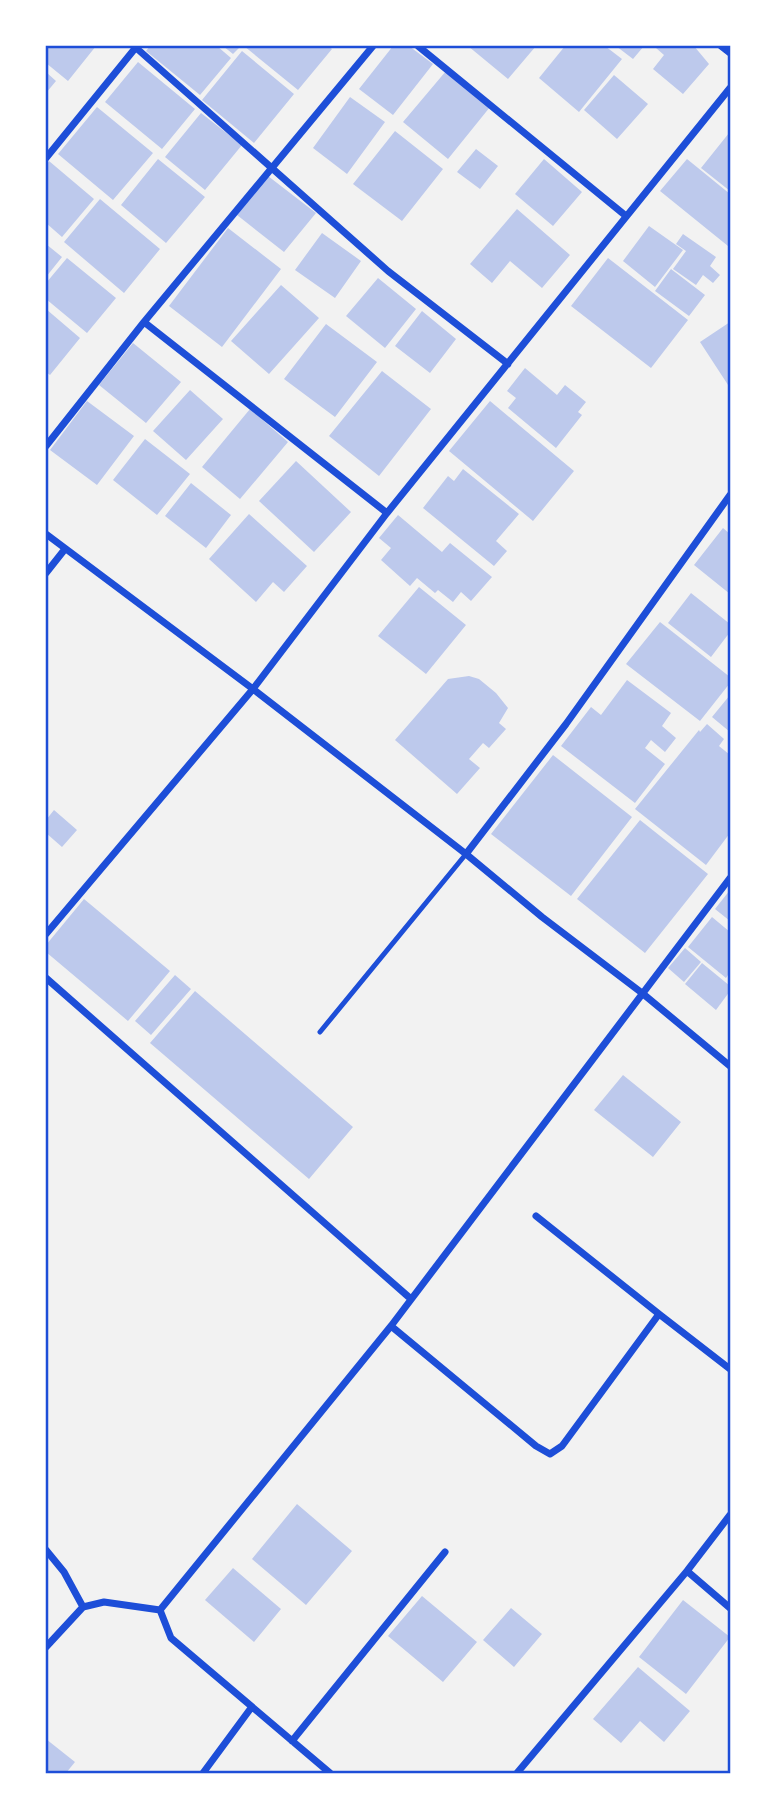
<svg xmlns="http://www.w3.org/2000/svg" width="776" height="1819" viewBox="0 0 776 1819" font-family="'Asap Condensed',sans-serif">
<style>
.building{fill:#bdc9ec}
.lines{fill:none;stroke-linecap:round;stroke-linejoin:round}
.service{stroke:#1d4ed8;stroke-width:5}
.minor{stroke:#1d4ed8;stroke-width:7}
.neatline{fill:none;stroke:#1d4ed8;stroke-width:2.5}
</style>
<rect width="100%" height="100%" fill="#f2f2f2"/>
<!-- building -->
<path class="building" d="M46,46H96L68,81L46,63Z
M150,46H217L231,58L200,95L146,51Z
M223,46H241L233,54Z
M244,46H328L332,49L298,90Z
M393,46H409L433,64L393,115L359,89Z
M468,46H536L508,79Z
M565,46H605L622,59L579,112L539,78Z
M616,46H644L633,59Z
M659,46H694L709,64L683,94L653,69L664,55L656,48Z
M242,51L294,94L254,143L202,100Z
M138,62L195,109L162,149L105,102Z
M446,71L490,107L448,159L403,122Z
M46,72L56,81L46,93Z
M614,75L648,104L617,139L584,110Z
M350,97L385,122L347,174L313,148Z
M97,107L153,153L113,200L58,154Z
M201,113L242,145L205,190L165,157Z
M395,131L443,169L402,221L353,184Z
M729,133L730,134V191L701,168Z
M476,149L498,166L480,189L457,172Z
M158,159L205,197L166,243L121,205Z
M544,159L582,192L553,226L515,194Z
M687,159L730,194V243L728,246L660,191Z
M49,161L94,199L62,237L46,223V166Z
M268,176L316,213L284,252L237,215Z
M100,199L160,249L124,293L64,242Z
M517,209L570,255L542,288L510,261L492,283L470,264Z
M649,226L683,250L655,287L623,261Z
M228,228L281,269L222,347L169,306Z
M322,233L361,261L335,298L295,270Z
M683,234L716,257L710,266L720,275L713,283L703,275L696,285L673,269L686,251L676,244Z
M46,244L62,257L46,277Z
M67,258L116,298L87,333L46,299V283Z
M608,258L688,320L651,368L571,306Z
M671,269L705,295L689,316L655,291Z
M378,278L416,309L385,348L346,316Z
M281,285L319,318L269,374L231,341Z
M46,309L80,338L50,375L46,372Z
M422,311L456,339L430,373L395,346Z
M730,322V388L700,342Z
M326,324L377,362L335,417L284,379Z
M133,343L181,382L146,423L99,385Z
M525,368L557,395L565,385L586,402L578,412L582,415L556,448L508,408L516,398L507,391Z
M382,371L431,409L379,476L329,436Z
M190,390L223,419L186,460L153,431Z
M87,401L134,436L97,485L50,450Z
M490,401L574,471L533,521L449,451Z
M250,409L288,442L240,499L202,467Z
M145,439L190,474L157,515L113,480Z
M296,461L351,512L314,552L259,501Z
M463,469L519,514L496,541L507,551L494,566L423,508L448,476L454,481Z
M191,483L231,515L206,548L165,516Z
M249,514L307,566L284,592L273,582L256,602L209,559Z
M398,515L442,552L450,543L492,577L471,601L461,592L453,602L438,590L435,593L417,578L410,586L381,560L391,548L379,538Z
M723,528L730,534V594L694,565Z
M419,587L466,625L426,674L378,636Z
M691,593L730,624V632L711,657L668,623Z
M660,622L730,677V683L700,721L626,664Z
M469,676L479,679L496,693L508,708L499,723L506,729L489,748L483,743L469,759L480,768L457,794L395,740L448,679Z
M627,680L671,713L662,726L676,738L665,752L651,740L645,748L665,764L635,803L561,746L591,707L601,715Z
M730,695V732L712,717Z
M707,724L724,739L719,746L730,755V833L706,865L635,809L699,730L700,732Z
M553,755L632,817L571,896L491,834Z
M54,810L77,830L62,847L46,833V820Z
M640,820L708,874L645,953L577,899Z
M730,890V921L715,909Z
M84,899L170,971L128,1021L46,952V945Z
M712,917L730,932V972L726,978L688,947Z
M685,948L701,962L684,982L668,968Z
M702,963L730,986V991L716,1010L685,984Z
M175,975L191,989L151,1035L135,1021Z
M195,991L353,1127L309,1179L150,1043Z
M623,1075L681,1122L653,1157L594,1110Z
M297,1504L352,1551L306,1605L252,1559Z
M233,1568L281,1609L254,1642L205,1600Z
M422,1596L477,1642L443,1682L388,1636Z
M683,1600L730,1637L686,1694L639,1657Z
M511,1608L542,1634L514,1667L483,1640Z
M638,1667L690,1711L664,1742L640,1721L621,1743L593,1719Z
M46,1739L75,1762L66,1773H46Z"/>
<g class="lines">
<!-- service -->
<path class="service" d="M320,1032L466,854"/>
<!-- minor -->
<path class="minor" d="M134,46L388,271L508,364
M418,46L626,216
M721,46L730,53
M46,158L137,46
M144,322L387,513
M46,446L144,322L373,46
M46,534L253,689L466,854L542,917L642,993L730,1066
M46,573L65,549
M466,854L566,724L730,495
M46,934L253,689L387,513L730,88
M46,978L411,1299
M536,1216L659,1314
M391,1326L536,1446L550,1454L562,1446L659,1314L730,1369
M46,1550L64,1572L83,1607L104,1602L160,1610L171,1638L330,1773
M687,1571L730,1608
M160,1610L391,1326L730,878
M46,1647L83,1607
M292,1741L445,1552
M203,1773L251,1708
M517,1773L687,1571L730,1515"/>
</g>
<!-- border -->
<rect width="776" height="1819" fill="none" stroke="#ffffff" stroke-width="94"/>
<rect x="47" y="47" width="682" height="1725" class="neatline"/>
</svg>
